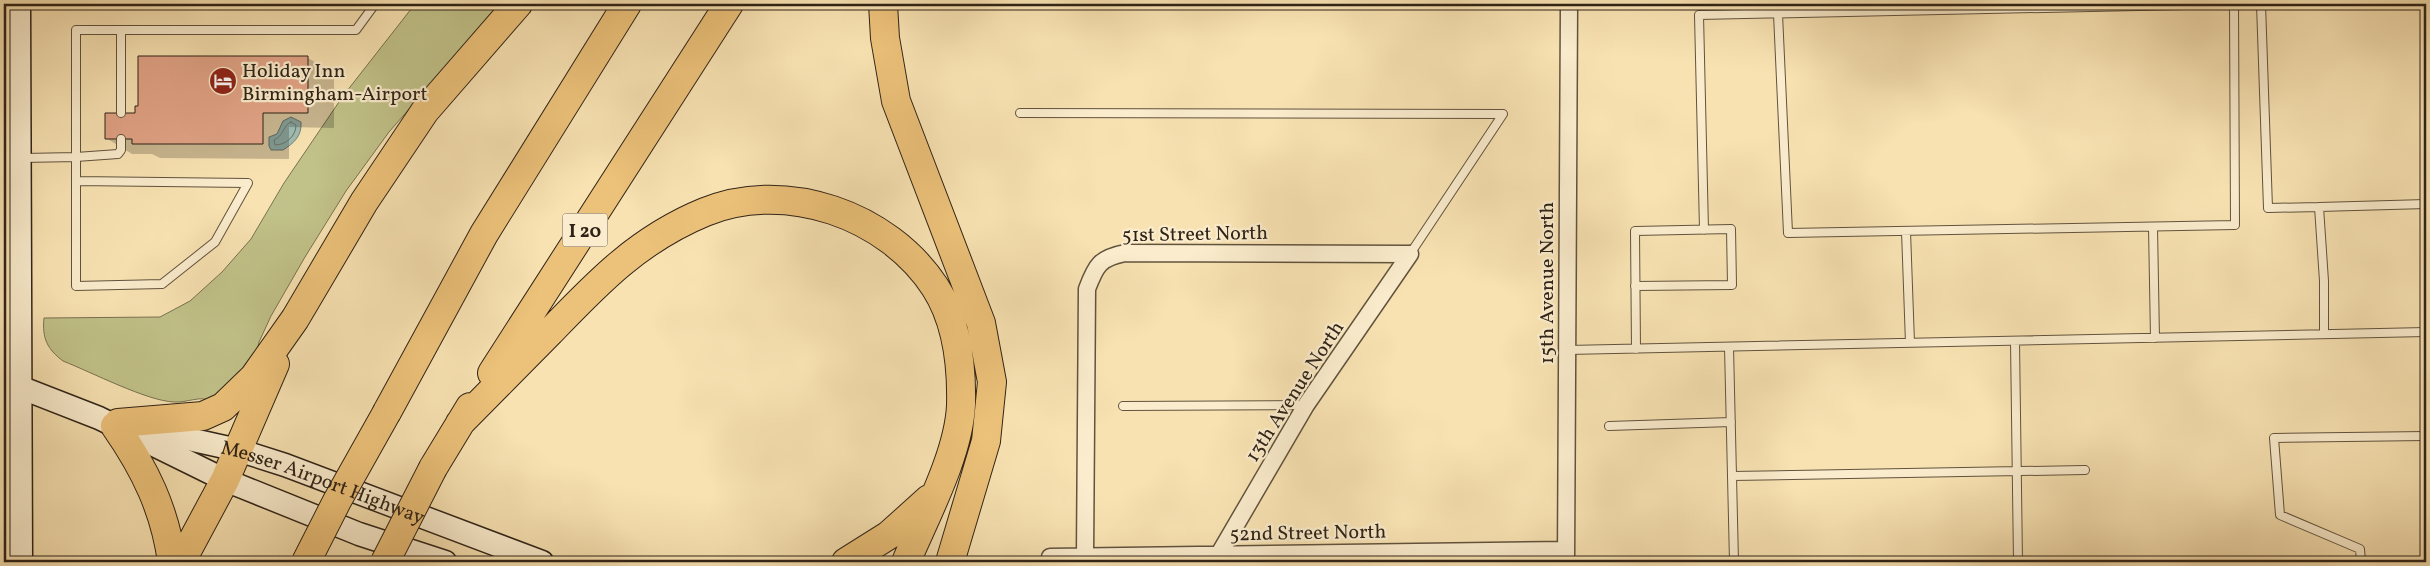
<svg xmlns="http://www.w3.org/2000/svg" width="2430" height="566" viewBox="0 0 2430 566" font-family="Vollkorn,serif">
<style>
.green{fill:#c1c289;stroke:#787250}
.water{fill:#9fbdb3;stroke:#727f75}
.shadow{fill:#0003}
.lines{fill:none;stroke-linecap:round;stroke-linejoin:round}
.shore{stroke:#677065;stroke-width:1}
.building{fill:#e0a386;stroke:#2f2317}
.lane-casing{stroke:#61533e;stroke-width:10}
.street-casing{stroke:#61533e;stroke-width:19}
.secondary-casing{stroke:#2f2317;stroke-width:25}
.highway-casing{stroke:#2f2317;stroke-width:30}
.lane{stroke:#faeccd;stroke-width:8}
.street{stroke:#faeccd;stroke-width:16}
.secondary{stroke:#faeccd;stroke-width:22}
.highway{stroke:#ecc179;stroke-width:28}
.highway-bridge-casing{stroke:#2f2317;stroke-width:30;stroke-linecap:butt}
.highway-bridge{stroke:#ecc179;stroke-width:28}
.labels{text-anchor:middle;stroke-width:4.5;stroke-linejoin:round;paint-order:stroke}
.shield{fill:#faeccd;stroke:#6c5f4e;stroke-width:1}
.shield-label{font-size:19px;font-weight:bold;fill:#2f2317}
.poi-label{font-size:20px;fill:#2f2317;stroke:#faeccd;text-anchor:start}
.street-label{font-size:20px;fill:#2f2317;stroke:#faeccd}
</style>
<rect width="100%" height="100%" fill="#f8e2b2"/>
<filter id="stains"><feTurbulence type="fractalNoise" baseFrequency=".004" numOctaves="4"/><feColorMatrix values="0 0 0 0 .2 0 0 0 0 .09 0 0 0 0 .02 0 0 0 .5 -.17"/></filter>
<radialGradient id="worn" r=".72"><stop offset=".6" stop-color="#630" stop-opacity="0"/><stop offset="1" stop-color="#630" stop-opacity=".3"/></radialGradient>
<!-- green -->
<path class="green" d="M415,4H501L389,132L346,191L305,257L271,316L259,342L256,357L211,401C201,395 187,403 174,402C147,401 91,372 63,361C47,349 42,338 44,318L160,317L190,301L222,272L251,239L284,183L343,96Z"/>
<!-- water -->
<path class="water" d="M291,117L301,122C302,136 294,143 283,150H271L269,146V137L277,134L283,121Z"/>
<!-- shadow -->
<path class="shadow" d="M308,58L334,73V128L289,127V159L160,158L152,154H132L106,138L136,115Z"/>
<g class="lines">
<!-- shore -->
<path class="shore" d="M291,122L296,125C296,136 286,145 275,145L274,140C284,136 283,125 291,122Z"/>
</g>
<!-- building -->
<path class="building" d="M138,56H308V113H263V144H132V139H105V113H135V106H138Z"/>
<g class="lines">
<!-- lane casing -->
<g class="lane-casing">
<path id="lane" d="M2261,4L2268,208L2319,207L2324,281V334
M121,113V30
M1020,113L1503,114L1410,254
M4,126H17
M23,158L76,157V30H356L375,4
M76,181L248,183L215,242L162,284L76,286C76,243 76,200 76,157L118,154L121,150V139
M4,187L17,186
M2319,207L2426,204
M2153,227L2155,338
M1704,230L1699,15L2234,4L2235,225L1788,233L1778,14
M1906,231L1910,343
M1635,286L1732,285L1731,229L1635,231L1636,349
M2015,341L2018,562
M1729,347L1734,562
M1567,350L2426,332
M1123,406L1306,405
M1609,426L1731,422
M4,442H19
M1732,476L2085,470
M4,525H19
M2361,562L2360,549L2280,515L2274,438L2426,436"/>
</g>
<!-- street casing -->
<g class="street-casing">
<path id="street" d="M1219,554L1306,405L1410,254
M1085,556L1087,289C1096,265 1100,258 1125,253L1410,254
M1050,557L1566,550
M1566,562L1569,4"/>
</g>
<!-- secondary casing -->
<g class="secondary-casing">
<g id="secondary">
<path d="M19,4L21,562"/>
<path d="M4,381L99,418L225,480L359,534L445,562"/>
<path id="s1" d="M139,428L238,450L285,465L542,562"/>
</g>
</g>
<!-- highway casing -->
<g class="highway-casing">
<path id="highway" d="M883,4L885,38L896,101L981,323L992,382L986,441L950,562
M492,373L729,4
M387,412L484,234L627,4
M118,423L203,416L223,407L254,377L295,319L364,202L425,111L518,4
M460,423C490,393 520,362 550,332C598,282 639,239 705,212C786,179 888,215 935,287C957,321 962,365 961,405C959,454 925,517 906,562
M115,426C145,469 165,510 172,562
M433,468L470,407
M181,562L225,480L275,364
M846,562L889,535L929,499"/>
</g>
<!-- lane -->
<use href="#lane" class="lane"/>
<!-- street -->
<use href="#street" class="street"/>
<!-- secondary -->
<use href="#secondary" class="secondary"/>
<!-- highway -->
<use href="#highway" class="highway"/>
<!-- highway-bridge casing -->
<g class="highway-bridge-casing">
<path id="highway-bridge" d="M306,562L337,501L387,412
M385,562L433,468"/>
</g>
<!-- highway-bridge -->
<use href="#highway-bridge" class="highway-bridge"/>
</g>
<!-- icons -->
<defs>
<g id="hotel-disc" transform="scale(1.4375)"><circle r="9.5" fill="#8f2418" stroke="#faeccd"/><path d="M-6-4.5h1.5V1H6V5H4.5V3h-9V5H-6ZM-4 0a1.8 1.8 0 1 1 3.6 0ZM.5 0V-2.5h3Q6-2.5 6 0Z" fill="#fff"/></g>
</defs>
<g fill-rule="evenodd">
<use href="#hotel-disc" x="223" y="81"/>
</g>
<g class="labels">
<!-- shield labels -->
<rect class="shield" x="562.5" y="213.5" width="45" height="33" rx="4"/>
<g class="shield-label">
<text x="585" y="237">I 20</text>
</g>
<!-- poi labels -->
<g class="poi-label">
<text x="242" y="77">Holiday Inn<tspan x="242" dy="23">Birmingham-Airport</tspan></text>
</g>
<!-- street labels -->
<g class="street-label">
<text transform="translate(1195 233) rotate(-1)" y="7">51st Street North</text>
<text transform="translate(1546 283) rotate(-90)" y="7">15th Avenue North</text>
<text transform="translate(1294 391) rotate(-57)" y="7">13th Avenue North</text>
<text dy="7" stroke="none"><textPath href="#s1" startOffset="192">Messer Airport Highway</textPath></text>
<text transform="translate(1308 532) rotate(-1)" y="7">52nd Street North</text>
</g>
</g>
<!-- margin -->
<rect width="2430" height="566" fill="none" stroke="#f8e2b2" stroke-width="20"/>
<rect x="5" y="5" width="2420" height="556" fill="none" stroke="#2f2317" stroke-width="2.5"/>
<rect x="10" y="10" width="2410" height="546" fill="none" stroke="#2f2317"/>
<rect width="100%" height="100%" filter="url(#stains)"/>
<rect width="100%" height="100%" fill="url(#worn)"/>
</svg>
